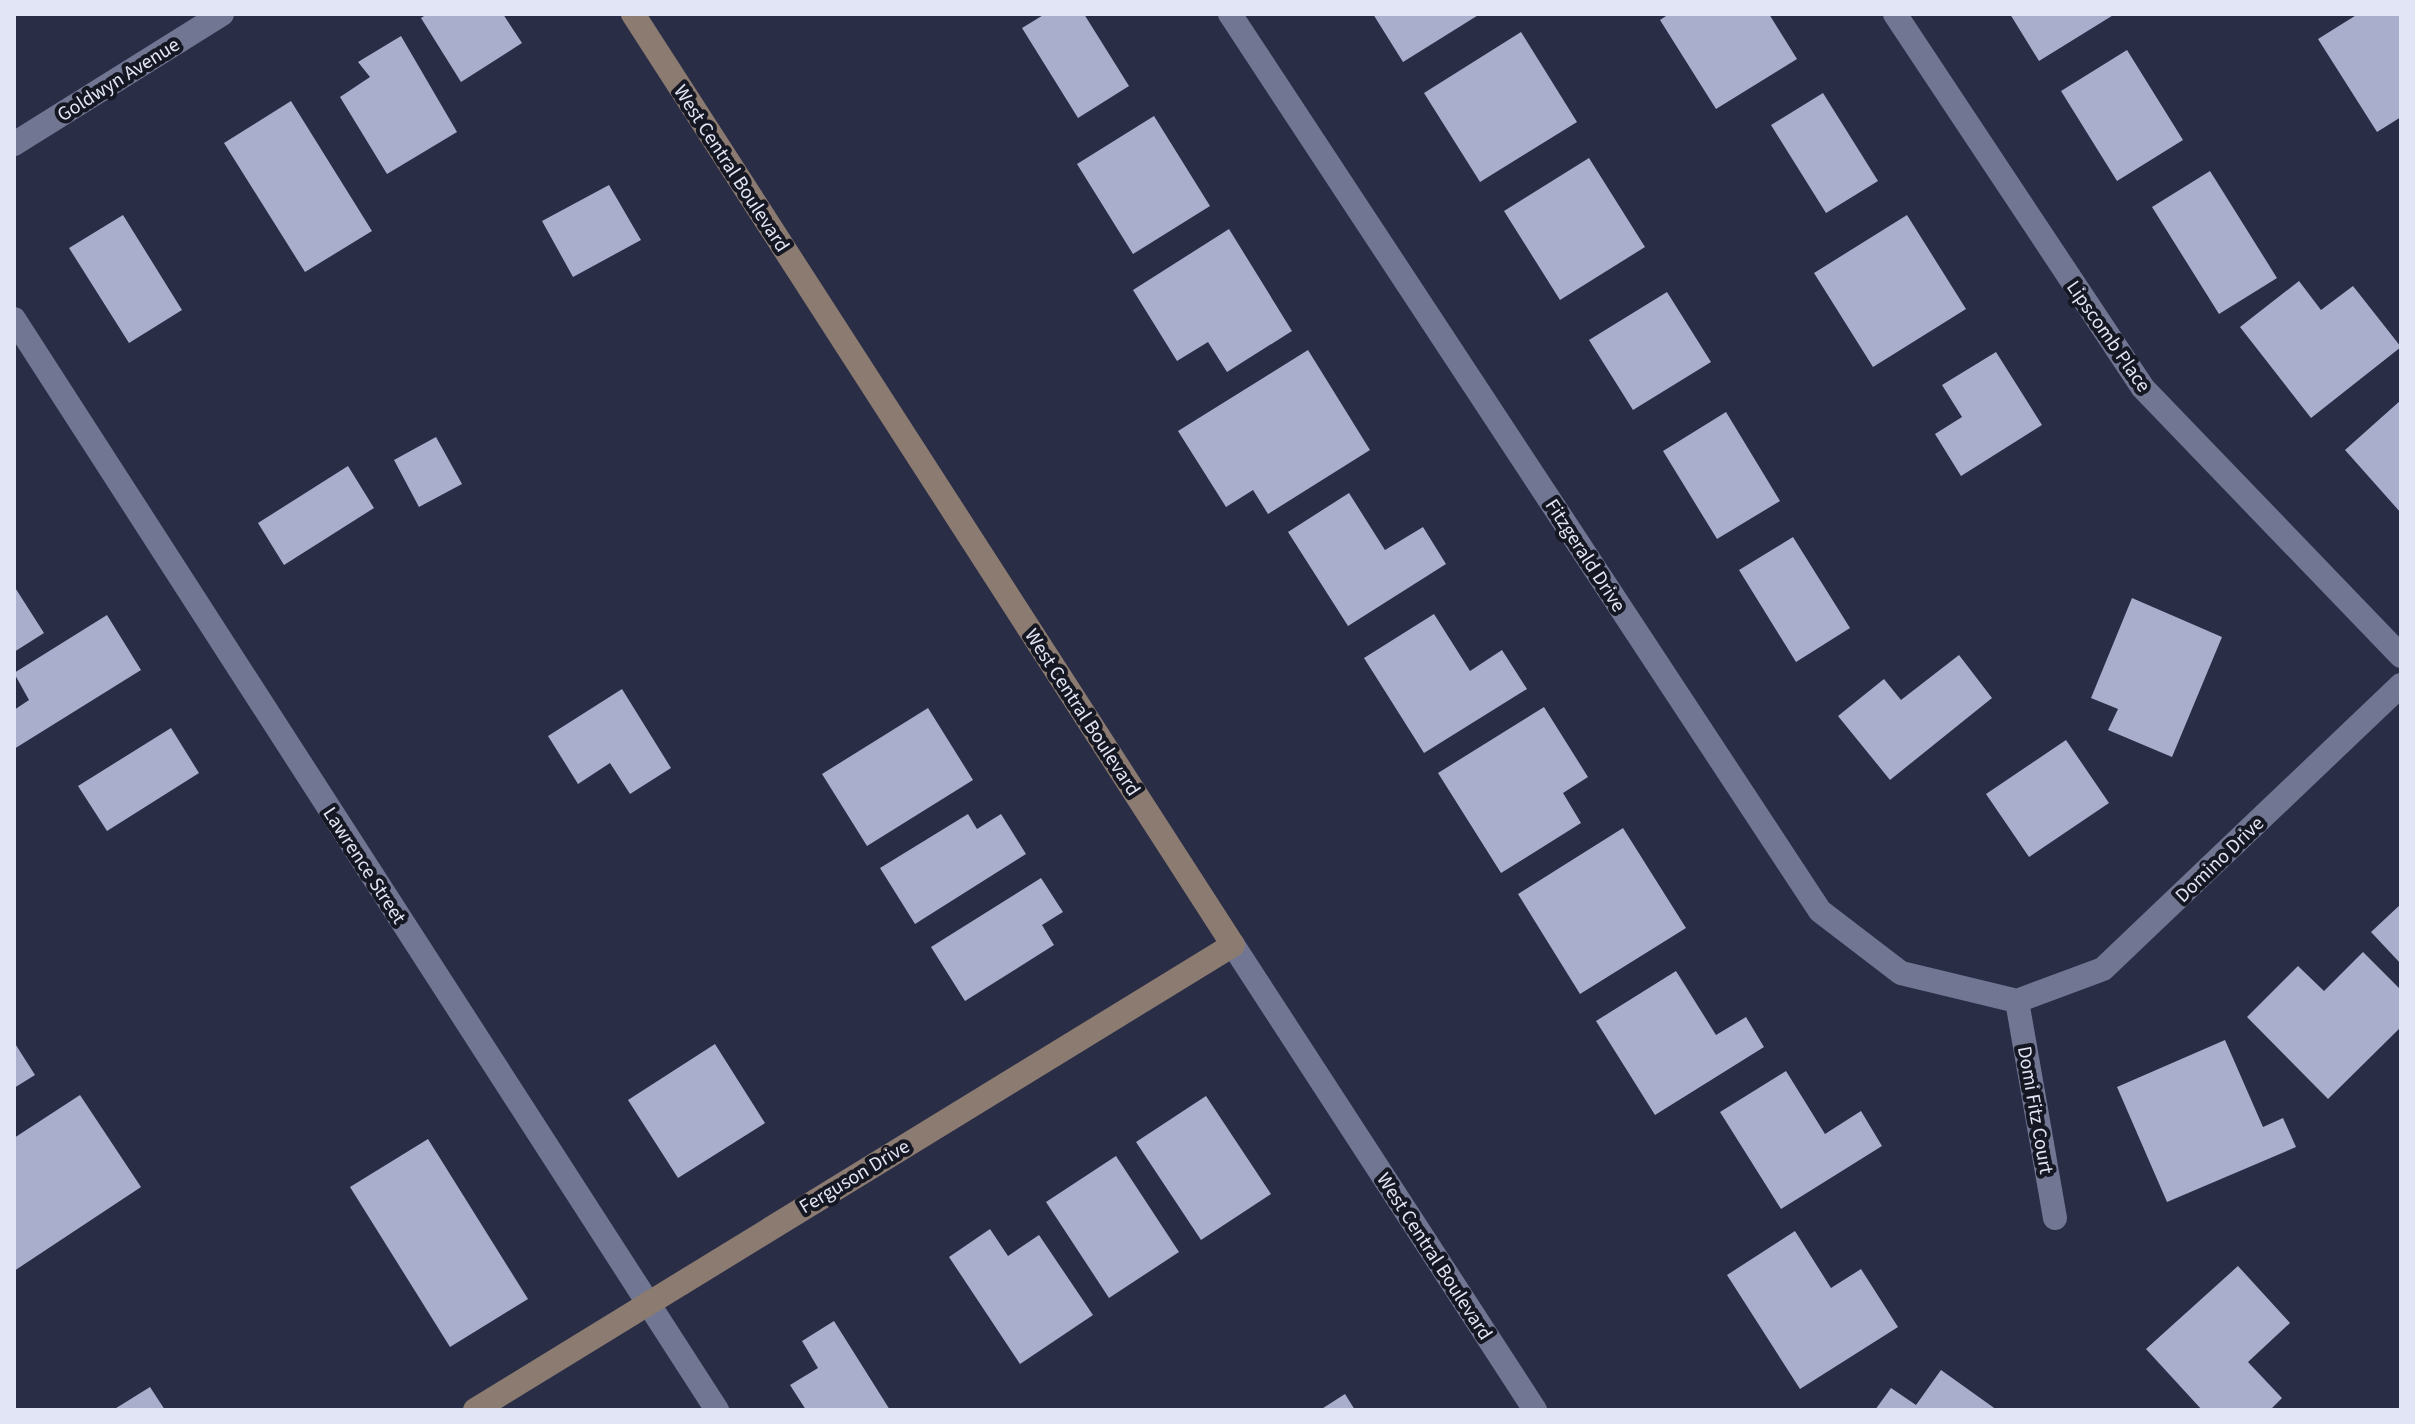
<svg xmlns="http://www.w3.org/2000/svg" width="2415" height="1424" viewBox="0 0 2415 1424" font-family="'Source Sans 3',sans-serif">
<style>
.building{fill:#a9aecd}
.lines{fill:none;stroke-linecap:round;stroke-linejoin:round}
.street{stroke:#717693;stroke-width:24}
.secondary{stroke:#8b7b71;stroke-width:24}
.labels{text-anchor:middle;stroke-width:8;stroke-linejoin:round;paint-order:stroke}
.street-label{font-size:20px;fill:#e1e5f5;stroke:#151722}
</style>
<rect width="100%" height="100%" fill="#2a2d46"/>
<!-- building -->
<path class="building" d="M427,14H503L522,43L461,82L421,18Z
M1045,14H1084L1129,86L1078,118L1022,28Z
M1373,14H1480L1403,62Z
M1669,14H1769L1797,59L1716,109L1660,20Z
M2010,14H2115L2039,61Z
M2358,14H2401V117L2377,132L2318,39Z
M1521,32L1577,122L1480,182L1424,93Z
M401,36L457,132L387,174L340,97L370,77L358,62Z
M2127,50L2183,140L2117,181L2061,91Z
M1823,93L1878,181L1826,213L1771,125Z
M291,101L372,231L305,272L224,143Z
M1154,116L1210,206L1133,254L1077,164Z
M1589,158L1645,247L1560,300L1504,211Z
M2210,171L2277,278L2219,314L2152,207Z
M609,185L641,240L573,277L542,221Z
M123,215L182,310L129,343L69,248Z
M1907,215L1966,309L1873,367L1814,273Z
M1229,229L1292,331L1227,372L1208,342L1177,361L1133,290Z
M2299,281L2321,310L2353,286L2401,347L2311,418L2240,327Z
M1667,292L1711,362L1633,410L1589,340Z
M1308,350L1370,450L1268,514L1253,490L1226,507L1178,431Z
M1996,352L2042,425L1961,476L1935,434L1962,417L1942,385Z
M2401,400V513L2345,450Z
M1726,412L1780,501L1717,539L1663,451Z
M436,437L462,484L419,507L394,460Z
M348,466L374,508L284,565L258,523Z
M1349,493L1385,550L1423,527L1446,564L1348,626L1288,532Z
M1793,537L1850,628L1796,662L1739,570Z
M14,586L44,633L14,652Z
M2132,598L2222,637L2172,757L2108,730L2118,709L2091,698Z
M1434,614L1470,671L1502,650L1527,689L1424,753L1364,658Z
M107,615L141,670L14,749V710L29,700L14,673Z
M1959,655L1992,698L1890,780L1838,716L1884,679L1901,700Z
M622,689L671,768L630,794L610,763L578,784L548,736Z
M1544,707L1588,777L1563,793L1581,823L1501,873L1438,773Z
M928,708L973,780L867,846L822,774Z
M171,728L199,773L107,831L78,786Z
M2066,740L2109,803L2029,857L1986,794Z
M968,814L977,829L1001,814L1026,854L915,924L880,868Z
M1623,828L1686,928L1580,994L1518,894Z
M1041,878L1063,912L1042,925L1054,945L965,1001L931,947Z
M2401,904V964L2371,932Z
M2363,952L2401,990V1027L2328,1099L2247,1017L2298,966L2324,991Z
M1676,971L1716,1035L1746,1017L1764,1047L1655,1115L1596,1021Z
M2225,1040L2263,1127L2283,1118L2296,1147L2167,1202L2117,1087Z
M14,1042L35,1075L14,1088Z
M715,1044L765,1123L678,1178L628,1100Z
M1786,1071L1825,1134L1861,1111L1882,1146L1781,1209L1720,1112Z
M80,1095L141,1187L14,1271V1138Z
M1206,1096L1271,1194L1201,1240L1136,1142Z
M428,1139L528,1299L450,1347L350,1187Z
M1116,1156L1179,1252L1109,1298L1046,1202Z
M990,1229L1008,1256L1039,1235L1093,1315L1020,1364L949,1257Z
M1795,1231L1831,1288L1861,1269L1898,1327L1800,1389L1727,1275Z
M2238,1266L2290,1323L2248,1362L2282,1398L2270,1410H2202L2146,1349Z
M834,1321L890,1410H806L790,1385L818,1368L802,1341Z
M1941,1370L1997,1410H1875L1891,1388L1916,1405Z
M150,1387L165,1410H113Z
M1345,1394L1355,1410H1320Z"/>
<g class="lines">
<!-- street -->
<path class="street" d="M1230,14L1820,911L1901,973L2017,1001
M1895,14L2143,388L2401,656
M14,144L222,14
M14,319L717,1410
M1233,945L1535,1410
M2017,1001L2103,969L2401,685
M2017,1001L2055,1218"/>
<!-- secondary -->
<path class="secondary" d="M475,1410L1233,945L633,14"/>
</g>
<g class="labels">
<!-- street labels -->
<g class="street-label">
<text transform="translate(118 79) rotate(-32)" y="7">Goldwyn Avenue</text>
<text transform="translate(732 168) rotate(57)" y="7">West Central Boulevard</text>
<text transform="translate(2109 336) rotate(55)" y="7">Lipscomb Place</text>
<text transform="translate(1586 555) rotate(57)" y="7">Fitzgerald Drive</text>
<text transform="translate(1083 712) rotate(57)" y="7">West Central Boulevard</text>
<text transform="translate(2219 859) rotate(-44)" y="7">Domino Drive</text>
<text transform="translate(365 865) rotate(57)" y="7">Lawrence Street</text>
<text transform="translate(2036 1110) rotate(80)" y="7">Domi Fitz Court</text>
<text transform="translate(854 1176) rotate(-31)" y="7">Ferguson Drive</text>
<text transform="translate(1435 1256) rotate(57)" y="7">West Central Boulevard</text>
</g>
</g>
<!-- border -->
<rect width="2415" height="1424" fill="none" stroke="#e1e5f5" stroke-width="32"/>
</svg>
